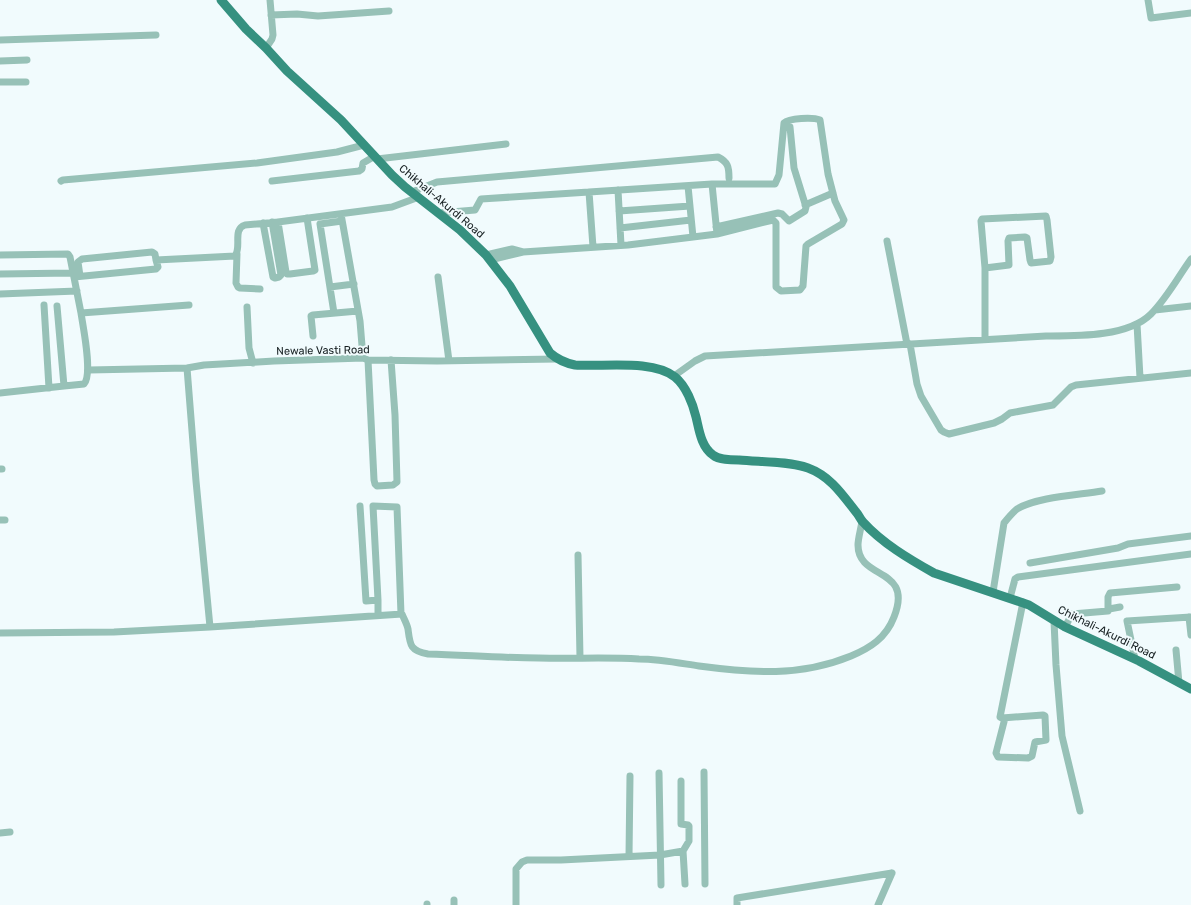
<svg xmlns="http://www.w3.org/2000/svg" width="1191" height="905" viewBox="0 0 1191 905" font-family="Rubik,sans-serif">
<style>
.lines{fill:none;stroke-linecap:round;stroke-linejoin:round}
.minor{stroke:#97c1b7;stroke-width:7}
.major{stroke:#369180;stroke-width:9}
.labels{text-anchor:middle;stroke-width:4;stroke-linejoin:round;paint-order:stroke}
.street-label{font-size:11px;fill:#161f21;stroke:#f1fbfd}
</style>
<rect width="100%" height="100%" fill="#f1fbfd"/>
<g class="lines">
<!-- minor -->
<path class="minor" d="M1148,0L1151,18L1191,13
M271,15L297,14L318,16L389,11
M0,40L156,35
M266,48L272,39L273,35L270,0
M0,61L27,60
M0,82H26
M377,159L506,144
M61,181L63,180L257,163L337,152L364,145
M272,181L359,171L362,169L363,163L375,156
M688,186L693,237
M618,190L621,245
M412,192L437,182L718,157C728,162 729,167 729,178
M805,205L833,193
M619,211L690,206
M439,213L475,210L481,199L589,192
M341,214L360,321L363,358
M278,222L286,272L287,274H290L313,271L315,270L307,218
M263,223L273,277L275,278L279,277L281,275L272,222
M716,227L778,213L782,214L789,221L805,211L806,207L794,168L790,127
M620,228L691,220
M887,241L907,344
M593,247L589,192L712,184L717,234
M237,254L236,283L238,287L240,288L260,289
M0,255L68,254L70,257L81,313
M486,255L512,249L523,252
M490,260L523,252L628,245L693,237L717,234L773,220L776,223V287L781,291L800,290L803,286L806,246L808,244L842,224L844,220L835,201L828,174L820,120C813,117 789,118 784,123L779,175L775,184H712
M0,274L73,273
M80,276L78,262L82,259L152,252L155,254L156,260
M74,277L156,269L158,267L156,260L235,256C242,247 232,229 245,225L278,222L392,207L419,197
M438,277L449,361
M330,287L354,284
M0,294L77,291
M44,305L49,388
M247,307L249,348L253,363
M1155,310L1191,306
M334,313L320,224L342,221
M1137,324L1140,378
M313,336L311,316L313,315L358,311
M985,339V268L1009,265L1008,241L1009,238L1025,237L1027,238L1030,260L1031,263L1050,261L1051,257L1047,220L1046,216L982,219L981,221L985,268
M910,344L917,384L921,396L941,430L944,432L949,434L994,423L1002,419L1010,413L1053,405L1071,387L1076,385L1191,373
M368,360L374,480L375,484L377,486L393,485L397,482L395,415L391,360
M187,368L196,481L210,627
M89,370L187,368L204,365L274,361L363,358L368,360L437,361L557,359
M674,376L695,361L705,356L1046,336C1077,336 1128,337 1151,314C1167,298 1178,277 1191,259
M64,386L84,384C93,374 83,327 81,313L189,305
M0,393L64,386L57,306
M0,469H2
M360,506L366,601L378,600V615
M0,520H5
M578,555L580,658
M1030,563L1118,548L1128,544L1191,536
M993,592L1004,523C1008,518 1012,513 1017,509C1037,497 1078,495 1102,491
M1010,598L1015,579L1018,577L1191,554
M378,600L373,506L397,507L401,614
M1109,609L1120,607
M1189,617L1191,635
M1054,621L1056,665L1062,736L1080,811
M1065,627L1072,614L1108,611V597L1110,593L1177,587
M0,633L114,632L210,627L402,614C404,619 407,624 408,629C410,645 410,651 428,654C465,655 502,658 539,658C573,659 606,657 639,659C659,659 679,663 699,666C752,673 800,677 851,656C870,648 886,638 894,617C914,566 858,581 858,545C858,538 861,529 862,521
M1176,650L1179,683
M1135,659L1127,621L1191,617
M1005,718L996,753L998,757L1028,758L1032,756L1035,742L1046,740L1045,716L1043,715L1002,718L1000,717L1023,602
M704,772L705,884
M659,773L661,885
M681,781V824L688,825L689,826V841L683,851L685,884
M0,833L10,832
M629,856L630,776
M454,900V905
M427,904V905
M516,905V869L522,862L527,860H561L660,855L683,851
M737,905V898L892,873
M878,905L892,873"/>
<!-- major -->
<path class="major" d="M221,0L246,29L266,48L287,71L341,120L392,175L405,187L460,230L486,255L510,286L550,353C558,360 565,363 575,365C603,367 653,359 675,377C686,386 693,404 696,417C699,429 701,447 713,455C719,460 731,460 739,460C759,462 789,461 808,468C830,476 842,494 856,512C859,515 860,519 863,522C882,543 909,559 934,573L1029,605L1065,627L1139,661L1191,689"/>
</g>
<g class="labels">
<!-- street labels -->
<g class="street-label">
<text transform="translate(442 201) rotate(40)" y="4">Chikhali-Akurdi Road</text>
<text transform="translate(323 350) rotate(-1)" y="4">Newale Vasti Road</text>
<text transform="translate(1107 632) rotate(26)" y="4">Chikhali-Akurdi Road</text>
</g>
</g>
</svg>
